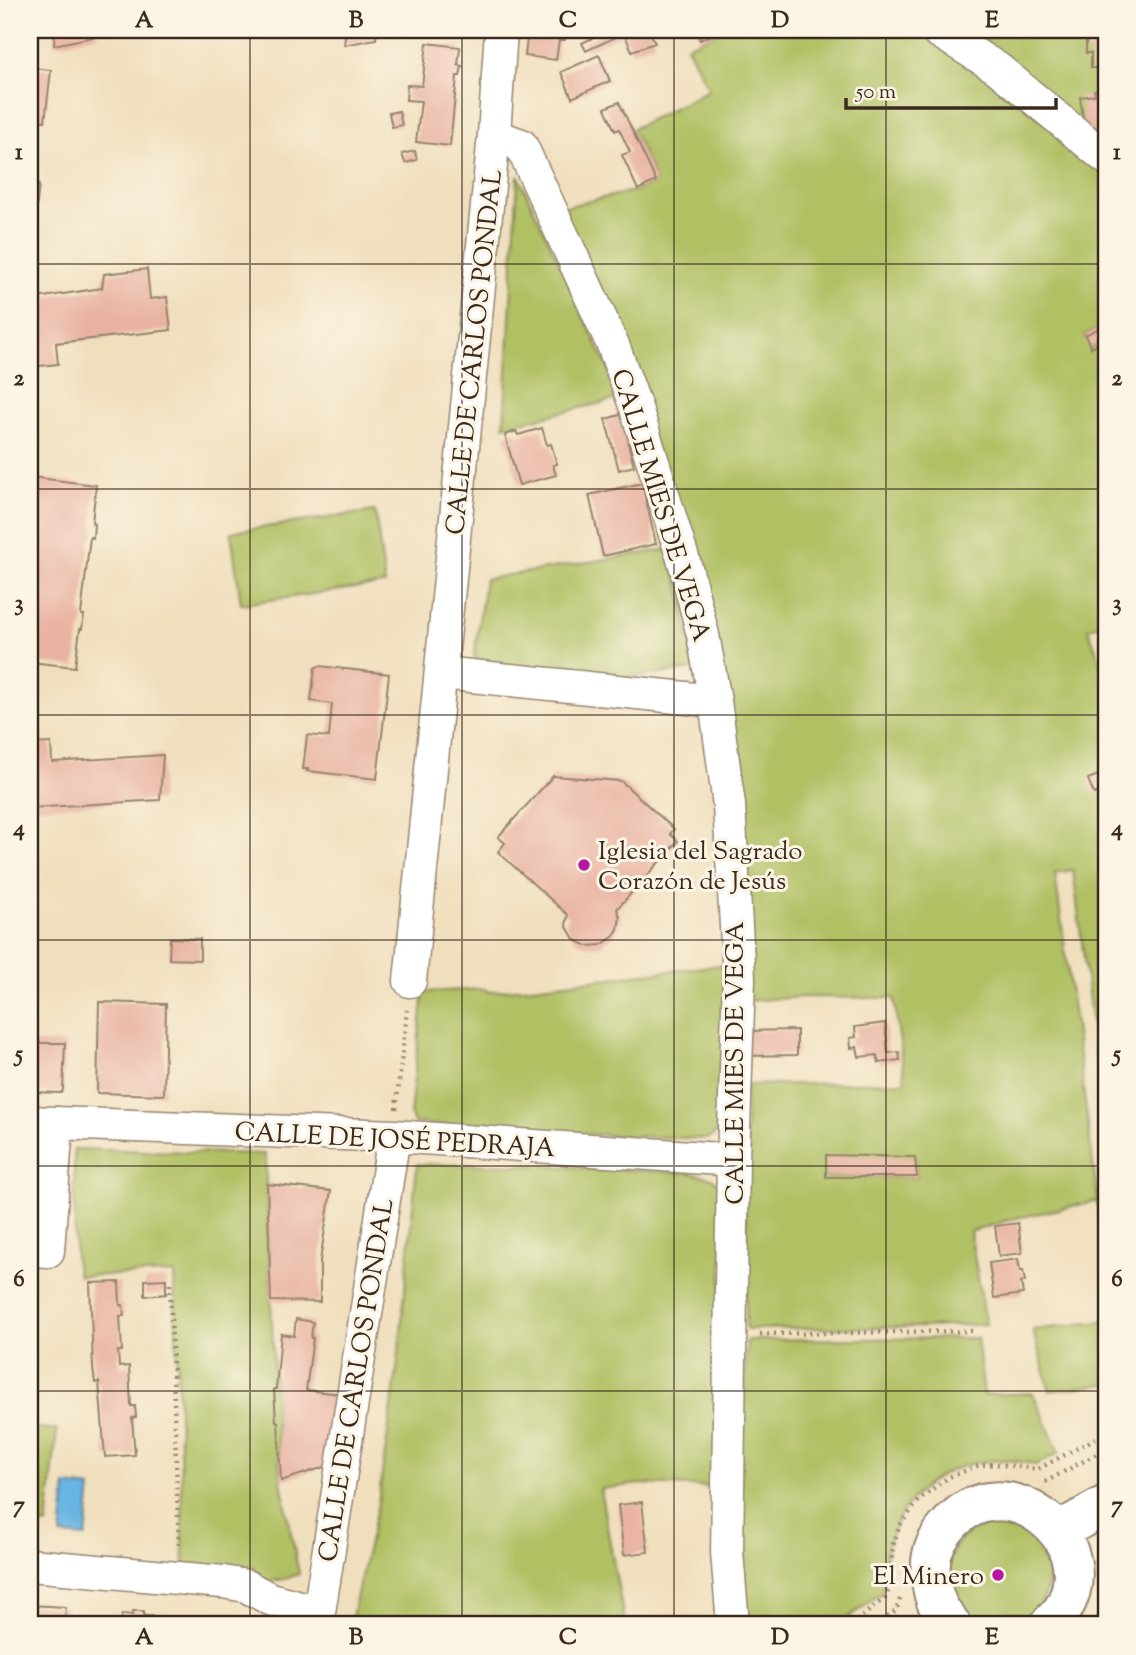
<svg xmlns="http://www.w3.org/2000/svg" width="1136" height="1655" viewBox="0 0 1136 1655" font-family="'Sorts Mill Goudy',serif">
<style>
.green{fill:#b0c063;stroke:#767540;stroke-width:2;fill-rule:evenodd}
.water{fill:#68b4e2;stroke:#526f80;stroke-width:2}
.building{fill:#e9b3a3}
.lines{fill:none;stroke-linecap:round;stroke-linejoin:round}
.minor-casing{stroke:#96846e;stroke-width:35}
.primary-casing{stroke:#96846e;stroke-width:42}
.path{stroke:#96846e;stroke-width:4.5;stroke-dasharray:2 5;stroke-linecap:butt}
.minor{stroke:#fff;stroke-width:32}
.primary{stroke:#fff;stroke-width:38}
.grid{fill:none;stroke:#3b2a1e;stroke-width:2;stroke-opacity:0.55}
.poi-dot{fill:#b5179e;stroke:#fcf5e5;stroke-width:2.5}
.labels{text-anchor:middle;stroke-width:6;stroke-linejoin:round;paint-order:stroke}
.street-label{font-size:26px;fill:#3b2a1e;stroke:#fcf5e5}
.poi-label{font-size:26px;fill:#3b2a1e;stroke:#fcf5e5;text-anchor:start}
.neatline{fill:none;stroke:#3b2a1e;stroke-width:2.5}
.grid-label{font-size:23px;text-anchor:middle;font-weight:bold;fill:#3b2a1e}
</style>
<rect width="100%" height="100%" fill="#fcf5e5"/>
<filter id="ink" filterUnits="userSpaceOnUse"><feTurbulence type="fractalNoise" baseFrequency=".0143" numOctaves="2"/><feDisplacementMap in="SourceGraphic" scale="14" xChannelSelector="R" yChannelSelector="G"/><feConvolveMatrix kernelMatrix="1 2 1 2 8 2 1 2 1" color-interpolation-filters="sRGB"/></filter>
<filter id="wash" filterUnits="userSpaceOnUse"><feTurbulence type="fractalNoise" baseFrequency=".00686" numOctaves="4" result="noise"/><feDisplacementMap in="SourceGraphic" scale="28" xChannelSelector="R" yChannelSelector="G"/><feGaussianBlur stdDeviation="1.57" result="paint"/><feColorMatrix in="noise" values="0 0 0 0 0 0 0 0 0 0 0 0 0 0 0 0 0 1.4 0 .05"/><feComposite in="paint" operator="in"/></filter>
<g filter="url(#wash)">
<rect width="100%" height="100%" fill="#f0dfbd"/>
<!-- green -->
<path class="green" d="M723,30H912L943,43L1089,155L1106,174V327L1105,325L1085,335L1092,348L1106,341V622L1088,629L1104,671L1106,670V1139L1073,870L1055,873L1098,1201L1106,1200V1272L1097,1201L1012,1219L970,1232L986,1324L928,1327L746,1329V1085L905,1082L894,998L802,997L746,1001L734,759L559,208L638,190L656,181L632,129L709,90L687,46ZM915,1157L917,1177H826Z
M962,30H1106V154Z
M518,175L622,398L504,426Z
M375,511L385,584L241,604L231,532Z
M670,549L697,669L602,681L483,662L474,657L485,579Z
M731,964L721,1128L713,1136L706,1139L508,1131L414,1123L410,1113L424,992L485,989L488,992Z
M74,1149L265,1154L276,1421L281,1481L299,1574L285,1579L260,1583L254,1567L184,1564L174,1273L78,1276L75,1260Z
M417,1164L523,1165L690,1173L712,1178L724,1190L716,1487L640,1484L600,1489L625,1625H350L378,1503L398,1362Z
M1106,1321V1384L1050,1391L1033,1330Z
M977,1338L984,1395L1033,1393L1059,1453L1036,1465C971,1448 907,1478 888,1545C883,1561 887,1579 881,1593L839,1625H740L741,1443L747,1340Z
M30,1427L57,1430L47,1525L30,1523Z
M947 1575a51 51 0 1 1 102 0a51 51 0 1 1-102 0Z"/>
<!-- water -->
<path class="water" d="M66,1485L91,1488L86,1537L61,1535Z"/>
<g id="blocks">
<!-- building -->
<path class="building" d="M55,30H97L98,36L54,45Z
M346,30H377L376,39L344,45Z
M528,30H566L565,40H559L556,60L525,56Z
M594,30H649L655,43L632,51L624,33L586,51L582,43L597,36Z
M696,30H723L700,40Z
M1086,30H1106V68H1091V53H1086Z
M427,43L460,47L458,65L462,66L460,76H457L450,146L416,142L421,101L406,100L407,85L422,86Z
M599,55L610,81L572,98L561,72Z
M30,68L51,70L45,121L30,120Z
M1106,88V121L1102,122L1103,130L1085,132L1080,97L1095,95L1094,90Z
M619,102L656,181L638,190L622,155L630,152L619,129L615,131L605,108Z
M399,111L402,125L392,127L389,113Z
M415,151L417,160L405,163L402,154Z
M30,184L39,185L35,218H30Z
M147,269L150,299L167,297L171,330L56,343L58,364L30,367V299L102,288L104,274Z
M1105,325L1106,340L1091,348L1085,335Z
M624,414L632,442L628,443L634,466L619,470L605,419Z
M542,428L547,445L551,444L557,464L553,465L556,475L519,485L505,435L516,431L518,435Z
M30,477L96,485L92,523L94,524L93,538L90,537L81,615H84L82,629H80L75,667L30,662Z
M642,483L656,544L603,556L589,495Z
M319,666L389,674L377,779L307,771L308,769H303L307,735L329,737L332,704L311,701L315,668Z
M51,743L52,762L163,755L160,800L30,808V744Z
M1106,772V789L1094,794L1088,779Z
M553,776L621,781L674,829L670,834L678,841L617,909L620,917L618,929L613,937L601,945L587,946L574,939L566,925L568,915L498,852L505,843L498,837Z
M170,938L200,939V960L169,959Z
M99,1002L166,1004L164,1095L97,1093Z
M885,1023L888,1053L899,1052L900,1060L879,1063L877,1055L859,1057L857,1047L851,1048L850,1038L856,1037L855,1027Z
M797,1030V1055L746,1056V1031Z
M31,1043H65L63,1090L61,1093L32,1092Z
M826,1155L915,1157L917,1177H826Z
M267,1184L331,1191L320,1261V1302L271,1301Z
M1018,1223L1022,1253L999,1256L995,1226Z
M1018,1259L1020,1271H1023L1025,1281L1021,1282L1023,1294L994,1298L989,1263Z
M166,1279V1294L145,1296V1280Z
M119,1282L120,1305H123L124,1316H120L122,1351H118L119,1367L129,1366L131,1406H135L136,1417L132,1418L135,1455L105,1457L99,1382L95,1383L93,1368L90,1283Z
M296,1319L313,1322L311,1338H313L306,1390L341,1394L331,1465L281,1481L278,1422L276,1421L274,1389H276L281,1334L294,1336Z
M642,1502L648,1552L624,1555L618,1505Z
M30,1605L66,1607L65,1625H30Z
M133,1611H144V1616H152V1625H121L122,1614L133,1615Z"/>
</g>
</g>
<g filter="url(#ink)">
<use href="#blocks" fill-opacity="0" stroke="#96846e" stroke-width="2"/>
<g class="lines">
<!-- minor casing -->
<g class="minor-casing">
<path id="minor" d="M936,30L997,68L1106,158
M494,135L521,145L613,345L636,408L686,568L703,635L715,701L729,805L739,978L733,1160L727,1552L733,1625
M442,673L715,701
M410,981L494,135L501,30
M30,1122L394,1136L733,1160
M30,1250L48,1251L57,1123
M30,1565L223,1582L246,1586L270,1599L318,1612
M317,1625L394,1136"/>
</g>
<!-- primary casing -->
<g class="primary-casing">
<path id="primary" d="M1059,1531L1106,1505
M952,1625C935,1608 929,1587 931,1562C932,1548 940,1535 949,1525C1002,1462 1105,1537 1063,1609C1059,1615 1053,1620 1049,1625"/>
</g>
<!-- path -->
<path class="path" d="M396,1109L407,1010
M170,1284L179,1549
M760,1334L972,1331
M1045,1482L1106,1449
M858,1620L863,1625
M851,1625L885,1598L889,1589L893,1545L900,1525L921,1498L935,1487L949,1477L980,1465L995,1464L1038,1469L1106,1433
M876,1625L896,1611L900,1599
M1096,1625L1106,1595"/>
<!-- minor -->
<use href="#minor" class="minor"/>
<!-- primary -->
<use href="#primary" class="primary"/>
</g>
</g>
<!-- grid -->
<path class="grid" d="M250,30V1625M462,30V1625M674,30V1625M886,30V1625M30,264H1106M30,489H1106M30,715H1106M30,940H1106M30,1166H1106M30,1391H1106"/>
<!-- markers -->
<g class="poi-dot">
<circle cx="584" cy="865" r="7"/>
<circle cx="998" cy="1575" r="7"/>
</g>
<g class="labels">
<!-- street labels -->
<g class="street-label">
<text transform="translate(473 352) rotate(-84)" y="9">CALLE DE CARLOS PONDAL</text>
<text transform="translate(662 505) rotate(73)" y="9">CALLE MIES DE VEGA</text>
<text transform="translate(734 1063) rotate(-90)" y="9">CALLE MIES DE VEGA</text>
<text transform="translate(395 1139) rotate(3)" y="9">CALLE DE JOSÉ PEDRAJA</text>
<text transform="translate(355 1380) rotate(-81)" y="9">CALLE DE CARLOS PONDAL</text>
</g>
<!-- poi labels -->
<g class="poi-label">
<text x="598" y="859">Iglesia del Sagrado<tspan x="598" dy="30">Corazón de Jesús</tspan></text>
<text x="984" y="1584" text-anchor="end">El Minero</text>
</g>
</g>
<!-- margin -->
<rect width="1136" height="1655" fill="none" stroke="#fcf5e5" stroke-width="77"/>
<!-- scale -->
<path d="M846 98v10h210v-10" fill="none" stroke="#3b2a1e" stroke-width="3.5"/>
<text x="856" y="98" font-size="21" fill="#3b2a1e" stroke="#fcf5e5" stroke-width="5" paint-order="stroke">50 m</text>
<rect x="38" y="38" width="1060" height="1578" class="neatline"/>
<g class="grid-label">
<text x="144" y="27">A</text>
<text x="356" y="27">B</text>
<text x="568" y="27">C</text>
<text x="780" y="27">D</text>
<text x="992" y="27">E</text>
<text x="19" y="159">1</text>
<text x="1117" y="159">1</text>
<text x="19" y="385">2</text>
<text x="1117" y="385">2</text>
<text x="19" y="610">3</text>
<text x="1117" y="610">3</text>
<text x="19" y="835">4</text>
<text x="1117" y="835">4</text>
<text x="19" y="1061">5</text>
<text x="1117" y="1061">5</text>
<text x="19" y="1286">6</text>
<text x="1117" y="1286">6</text>
<text x="19" y="1512">7</text>
<text x="1117" y="1512">7</text>
<text x="144" y="1644">A</text>
<text x="356" y="1644">B</text>
<text x="568" y="1644">C</text>
<text x="780" y="1644">D</text>
<text x="992" y="1644">E</text>
</g>
</svg>
